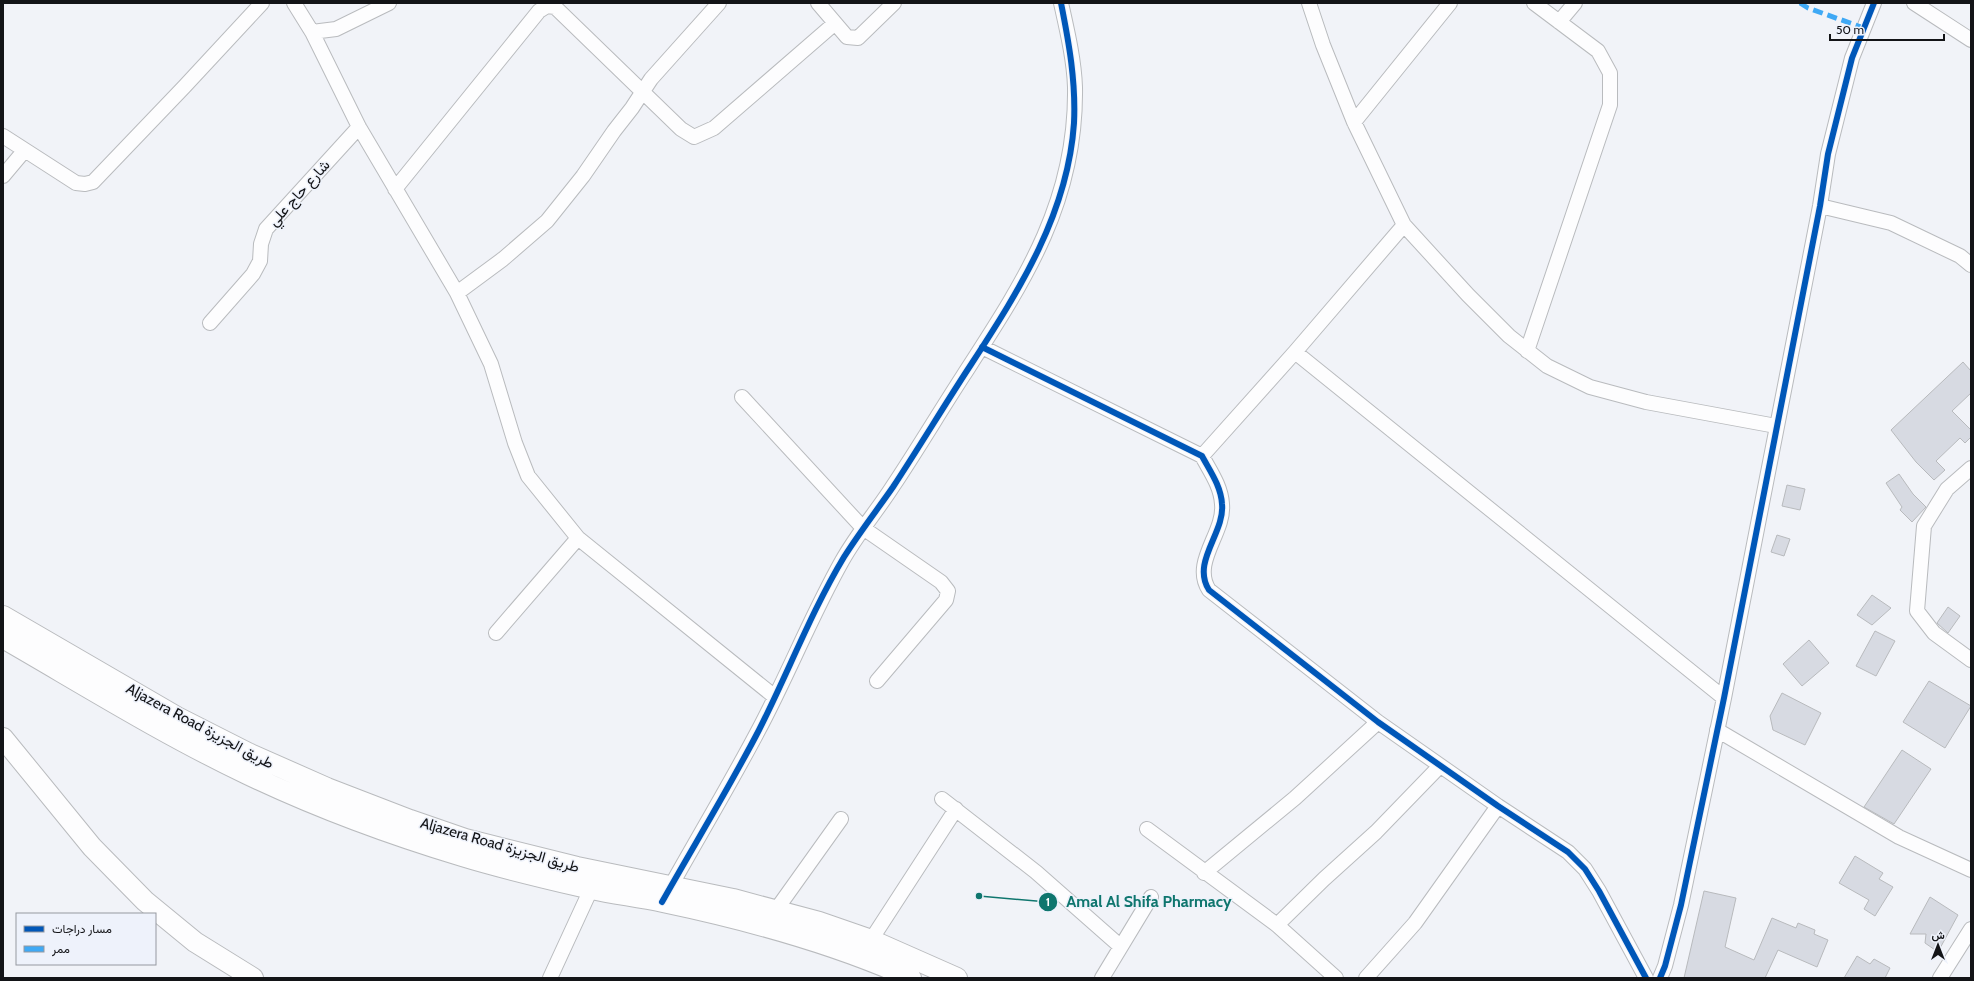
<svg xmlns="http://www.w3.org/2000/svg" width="1974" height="981" viewBox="0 0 1974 981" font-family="Cabin,Vazirmatn,sans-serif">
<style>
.building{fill:#d7dae2;stroke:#b8babd}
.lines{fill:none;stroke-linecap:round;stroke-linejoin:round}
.street-casing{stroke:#b9bbbe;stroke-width:16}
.secondary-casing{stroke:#b9bbbe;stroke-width:22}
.street{stroke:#fdfdfe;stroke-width:14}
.secondary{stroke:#fdfdfe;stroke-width:20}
.quiet{stroke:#3fa9f5;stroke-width:5;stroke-dasharray:10 5;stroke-linecap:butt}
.cycleway-casing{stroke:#eef2fb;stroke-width:8}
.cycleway{stroke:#0057b8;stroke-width:6}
.labels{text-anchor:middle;stroke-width:3;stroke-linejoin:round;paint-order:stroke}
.street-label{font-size:15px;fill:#131417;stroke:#eef2fb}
.leader{fill:none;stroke:#0f766e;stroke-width:1.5}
.callout-dot{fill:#0f766e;stroke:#eef2fb;stroke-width:1.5}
.mark-label{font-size:12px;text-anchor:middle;font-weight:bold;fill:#fff}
.callout-label{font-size:16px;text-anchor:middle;font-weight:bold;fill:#0f766e;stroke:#eef2fb;stroke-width:3;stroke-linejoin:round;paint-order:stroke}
</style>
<rect width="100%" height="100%" fill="#f1f3f8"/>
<!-- building -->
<path class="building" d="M1963,362L1971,371V393L1952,411L1971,430V437L1965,443L1960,438L1936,461L1945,470L1934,480L1916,462L1891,430Z
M1899,474L1913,494L1926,507L1912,522L1900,510L1902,507L1886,483Z
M1787,485L1805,489L1800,510L1782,506Z
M1777,535L1790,539L1784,556L1771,552Z
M1872,595L1891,608L1872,625L1857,615Z
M1948,607L1960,616L1948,633L1937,623Z
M1875,631L1895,641L1876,676L1856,666Z
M1809,640L1829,663L1802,686L1783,664Z
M1929,681L1971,706L1945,748L1903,722Z
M1782,693L1821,713L1805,745L1773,730L1770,716Z
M1902,750L1931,769L1894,824L1864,807Z
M1855,856L1883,873L1879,879L1893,887L1875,916L1864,909L1869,900L1839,883Z
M1704,891L1736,898L1725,947L1754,960L1772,918L1796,928L1798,923L1815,930L1814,934L1828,940L1817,967L1778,950L1765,978H1684Z
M1930,897L1958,915L1938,952L1925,943L1926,934H1910Z
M1857,956L1870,964L1874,959L1890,968L1885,978H1844Z"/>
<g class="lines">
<!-- street casing -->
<g class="street-casing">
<path id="street" d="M294,3L312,32L359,127L457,293L491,364L515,443L528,476L578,538L775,697
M818,3L847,37L858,38L894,3
M1309,3L1323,45L1354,122L1404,225L1468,295L1509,336L1547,366L1590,387L1646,402L1776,426
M1914,3L1971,40
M1559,22L1575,3
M312,32L336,29L389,3
M1354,122L1450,3
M3,136L76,183L85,184L93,182L184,87L262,3
M3,176L24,151
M395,189L539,11L547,6L555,7L681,129L694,137L714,128L834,24
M1820,206L1891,223L1960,256L1971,265
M457,293L503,259L547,221L583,176L614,131L632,108L651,79L719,3
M210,323L253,274L260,261L261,244L266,229L359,127
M982,347L1202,456C1210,471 1221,486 1222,504C1225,533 1191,562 1209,590L1378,722L1498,806L1568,852L1585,869L1599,891L1646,978
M1527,351L1610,105V73L1598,51L1534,3
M1295,352L1724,698
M742,397L863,528L941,582L948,591L946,600L877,681
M1202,456L1295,352L1404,225
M1971,468L1947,489L1924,526L1917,611L1934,633L1971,660
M496,633L578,538
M1717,730L1899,837L1971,870
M942,799L1036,872L1120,946
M1147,829L1277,925L1336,978
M1204,873L1295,798L1378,722
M667,893C697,839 729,786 758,731C788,675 811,616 842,561C857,534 877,511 893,486C917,450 939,413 963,376C1023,283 1077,203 1075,87C1074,59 1067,30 1061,3
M776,910L841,819
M1277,925L1324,879L1376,832L1440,766
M871,940L956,809
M550,978L591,889
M1102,978L1151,897
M1366,978L1415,923L1498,806
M1660,978L1665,966L1681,905L1724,698L1820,206L1828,154L1852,58L1874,3
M1940,978L1971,929"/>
</g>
<!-- secondary casing -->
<g class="secondary-casing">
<path id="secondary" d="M3,616L177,717L248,753L327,788L410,820L465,839L577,867L733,899L819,922L871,940L957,978
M3,638C83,684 163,734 247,774C316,807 389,834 462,856C504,869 548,879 591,889C615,894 639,897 663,902C744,919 836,944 911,978
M3,738L92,847L145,901L195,942L253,978"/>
</g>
<!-- street -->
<use href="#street" class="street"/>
<!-- secondary -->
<use href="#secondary" class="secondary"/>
<!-- quiet -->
<path class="quiet" d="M1800,3L1808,8L1864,28"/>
<!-- cycleway casing -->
<g class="cycleway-casing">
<path id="cycleway" d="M982,347L1202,456C1210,471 1221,486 1222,504C1225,533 1191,562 1209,590L1378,722L1498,806L1568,852L1585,869L1599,891L1646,978
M662,902C694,845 729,788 759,730C788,673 811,612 844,557C859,533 877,510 893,487C920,446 945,404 972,363C1020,289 1068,213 1074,123C1076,82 1069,43 1061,3
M1660,978L1665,966L1681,905L1724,698L1820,206L1828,154L1852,58L1874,3"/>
</g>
<!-- cycleway -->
<use href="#cycleway" class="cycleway"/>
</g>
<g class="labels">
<!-- street labels -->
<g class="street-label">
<text transform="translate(299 193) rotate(-48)" y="5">شارع حاج علي</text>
<text transform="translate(200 726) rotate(28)" y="5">Aljazera Road طريق الجزيزة</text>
<text transform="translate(500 845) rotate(16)" y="5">Aljazera Road طريق الجزيزة</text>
</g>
</g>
<!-- callouts -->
<path class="leader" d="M979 896L1048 902"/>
<g class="callout-dot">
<circle cx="979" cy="896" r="4"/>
<circle cx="1048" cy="902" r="10"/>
</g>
<g class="mark-label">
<text x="1048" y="906">1</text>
</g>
<g class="callout-label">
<text x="1149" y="907">Amal Al Shifa Pharmacy</text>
</g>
<!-- border -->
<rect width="1974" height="981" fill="none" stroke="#131417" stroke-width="8"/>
<!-- legend -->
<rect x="16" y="913" width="140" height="52" fill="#eef2fb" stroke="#9699a0"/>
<rect x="24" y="926" width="20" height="6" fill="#0057b8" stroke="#9699a0"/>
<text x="52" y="933" font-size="12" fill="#131417">مسار دراجات</text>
<rect x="24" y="946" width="20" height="6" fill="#3fa9f5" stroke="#9699a0"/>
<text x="52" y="953" font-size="12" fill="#131417">ممر</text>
<!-- north arrow -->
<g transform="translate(1938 945)" stroke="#eef2fb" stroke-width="3" paint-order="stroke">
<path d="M0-3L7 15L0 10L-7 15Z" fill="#131417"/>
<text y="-6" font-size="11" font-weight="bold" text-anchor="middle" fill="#131417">ش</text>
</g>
<!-- scale -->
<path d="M1830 34v6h114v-6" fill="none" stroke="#131417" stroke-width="2"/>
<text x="1836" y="34" font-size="12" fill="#131417" stroke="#eef2fb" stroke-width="3" paint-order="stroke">50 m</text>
</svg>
